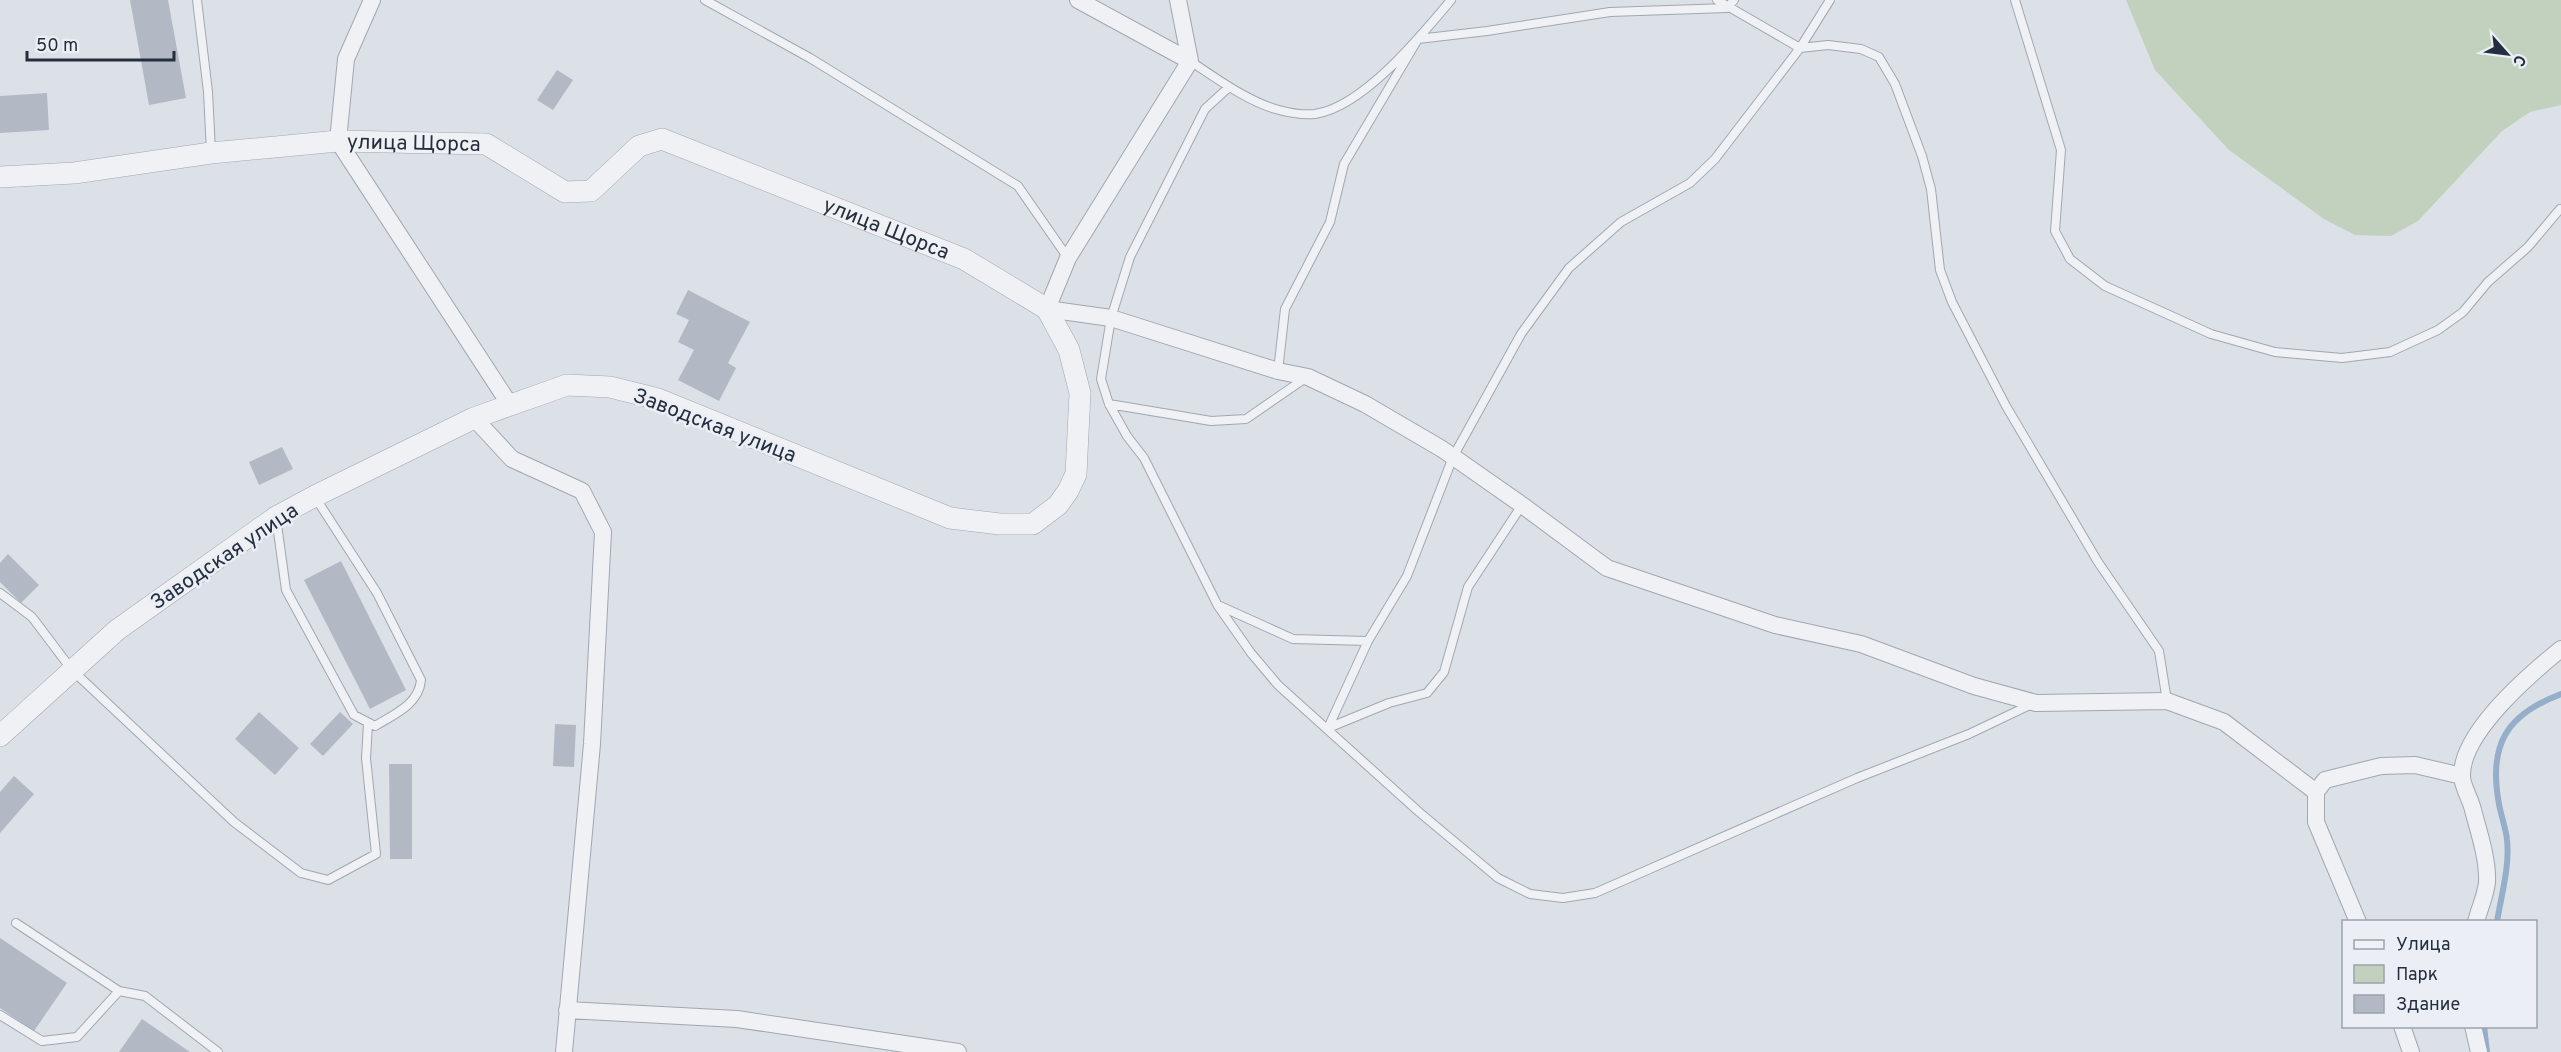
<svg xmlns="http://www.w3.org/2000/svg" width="2561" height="1052" viewBox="0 0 2561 1052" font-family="Overpass,sans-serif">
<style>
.green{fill:#c2d1bd}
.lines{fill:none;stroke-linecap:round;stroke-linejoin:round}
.stream{stroke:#95aec9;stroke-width:6}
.building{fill:#b3b9c4}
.service-casing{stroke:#a1a7b1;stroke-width:10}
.minor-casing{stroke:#a1a7b1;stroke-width:18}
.tertiary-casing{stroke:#a1a7b1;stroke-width:22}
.service{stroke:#eff1f5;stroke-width:8}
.minor{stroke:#eff1f5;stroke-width:16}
.tertiary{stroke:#eff1f5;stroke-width:21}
.labels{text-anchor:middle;stroke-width:5;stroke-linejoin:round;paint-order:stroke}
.street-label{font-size:21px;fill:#252e3e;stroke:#ebeff5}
</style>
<rect width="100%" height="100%" fill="#dce0e7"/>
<!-- green -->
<path class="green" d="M2126,0H2561V105L2530,112L2502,131L2418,221L2391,236L2355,235L2324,219L2229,150L2155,70Z"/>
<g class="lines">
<!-- stream -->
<path class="stream" d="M2497,922C2501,896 2510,866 2507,840C2506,828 2501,816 2499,804C2488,745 2506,715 2561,694
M2484,1026L2487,1052"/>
</g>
<!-- building -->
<path class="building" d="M130,0H168L186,98L149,105Z
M557,70L573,80L553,110L537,100Z
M47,93L49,130L0,133V96Z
M688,290L750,322L728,363L736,368L719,401L678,380L694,350L678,342L689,320L676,314Z
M282,447L293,469L259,485L249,462Z
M8,554L39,585L21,603L0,582V563Z
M341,561L406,690L370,709L304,580Z
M259,712L299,748L275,775L235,739Z
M340,712L353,724L323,756L310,744Z
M555,724L576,725L574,767L553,766Z
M389,764H412V859H390Z
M14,776L34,794L0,833V792Z
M0,938L67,983L34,1031L0,1008Z
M142,1019L190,1052H119Z"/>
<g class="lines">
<!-- service casing -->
<g class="service-casing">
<path id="service" d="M197,0L208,92L211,152
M705,0L810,58L1018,186L1068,258
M1717,0L1800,48L1828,45L1861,49L1879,57L1895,84L1922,156L1931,189L1940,270L1952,302L2006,406L2098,562L2159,651L2167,701
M2015,0L2061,150L2055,231L2070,259L2105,286L2211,334L2275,352L2342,358L2390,352L2438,330L2463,312L2488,282L2528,247L2560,209
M1190,61C1216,78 1248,102 1279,110C1290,113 1304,115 1315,114C1363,107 1421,36 1451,0
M1229,87L1205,109L1130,257L1111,318L1101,379L1109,404L1127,436L1144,458L1218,606L1251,653L1278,685L1419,812L1498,878L1530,894L1563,898L1595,893L1857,778L1969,734L2032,704
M1278,371L1285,309L1330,222L1344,164L1418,39L1487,31L1610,12L1727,8L1734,0
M1109,404L1211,421L1246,419L1307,377
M276,517L286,590L354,715L375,726C395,714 419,704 421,680L377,593L315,497
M0,593L32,617L72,670L234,822L301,873L328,880L376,854L366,758L368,724
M1220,606L1293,639L1368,641
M1328,728L1368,641L1407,576L1453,457L1521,334L1569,268L1621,222L1690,183L1715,159L1800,48L1830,0
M1328,728L1389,703L1427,693L1444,672L1468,587L1522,505
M16,923L119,991
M0,1015L42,1041L77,1037L119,991L145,996L218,1052"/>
</g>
<!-- minor casing -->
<g class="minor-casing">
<path id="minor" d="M372,0L346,59L338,141L510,405
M1078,0L1190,61
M1178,0L1190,61
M1190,61L1068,258L1047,309L1111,318L1278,371L1308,377L1365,404L1442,449L1522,505L1607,568L1775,625L1861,644L1974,686L2036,703L2167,701L2224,722L2316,792
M474,418L512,459L582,491L603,532L592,744L564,1052
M2358,922L2316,822V792L2325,780L2381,766L2415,765L2462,776
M2476,922C2479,909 2486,895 2487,882C2488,859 2479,833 2473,810C2471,800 2462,786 2462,776C2461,733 2530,674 2561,649
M567,1010L737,1019L958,1052
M2402,1026L2411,1052
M2473,1026L2479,1052"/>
</g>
<!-- tertiary casing -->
<g class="tertiary-casing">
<g id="tertiary">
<path id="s1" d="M0,177L74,173L211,153L338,141L486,144L565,192L591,191L639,146L662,139L964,259L1047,309L1069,350L1080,393L1076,474L1068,491L1058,505L1033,524H1000L950,518L658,399L610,387L567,385L474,418L315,496L276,517L117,630L0,736"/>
</g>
</g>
<!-- service -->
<use href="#service" class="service"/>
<!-- minor -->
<use href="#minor" class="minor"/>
<!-- tertiary -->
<use href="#tertiary" class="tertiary"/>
</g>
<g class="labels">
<!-- street labels -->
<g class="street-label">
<text dy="7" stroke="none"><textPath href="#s1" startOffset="416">улица Щорса</textPath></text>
<text dy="7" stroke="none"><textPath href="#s1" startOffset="938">улица Щорса</textPath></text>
<text transform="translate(715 425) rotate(21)" y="7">Заводская улица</text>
<text transform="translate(224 556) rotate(-34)" y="7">Заводская улица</text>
</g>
</g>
<!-- legend -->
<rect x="2342" y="920" width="195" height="108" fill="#ebeff5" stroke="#9ca2ac" stroke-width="1.5"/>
<rect x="2354" y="940" width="30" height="9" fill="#eff1f5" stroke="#9ca2ac" stroke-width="1.5"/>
<text x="2396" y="950" font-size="18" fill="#252e3e">Улица</text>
<rect x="2354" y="965" width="30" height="18" fill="#c2d1bd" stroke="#9ca2ac" stroke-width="1.5"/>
<text x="2396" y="980" font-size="18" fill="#252e3e">Парк</text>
<rect x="2354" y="995" width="30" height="18" fill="#b3b9c4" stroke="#9ca2ac" stroke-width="1.5"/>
<text x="2396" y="1010" font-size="18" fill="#252e3e">Здание</text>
<!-- north arrow -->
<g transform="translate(2507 54) rotate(118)" stroke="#ebeff5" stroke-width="4.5" paint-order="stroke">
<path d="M0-4.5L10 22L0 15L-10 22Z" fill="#252e3e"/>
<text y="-9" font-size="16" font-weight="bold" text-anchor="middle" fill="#252e3e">С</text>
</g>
<!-- scale -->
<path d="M27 51v9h147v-9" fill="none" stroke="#252e3e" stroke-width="3"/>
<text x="36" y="51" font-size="18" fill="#252e3e" stroke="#ebeff5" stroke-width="4.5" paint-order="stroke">50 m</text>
</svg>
